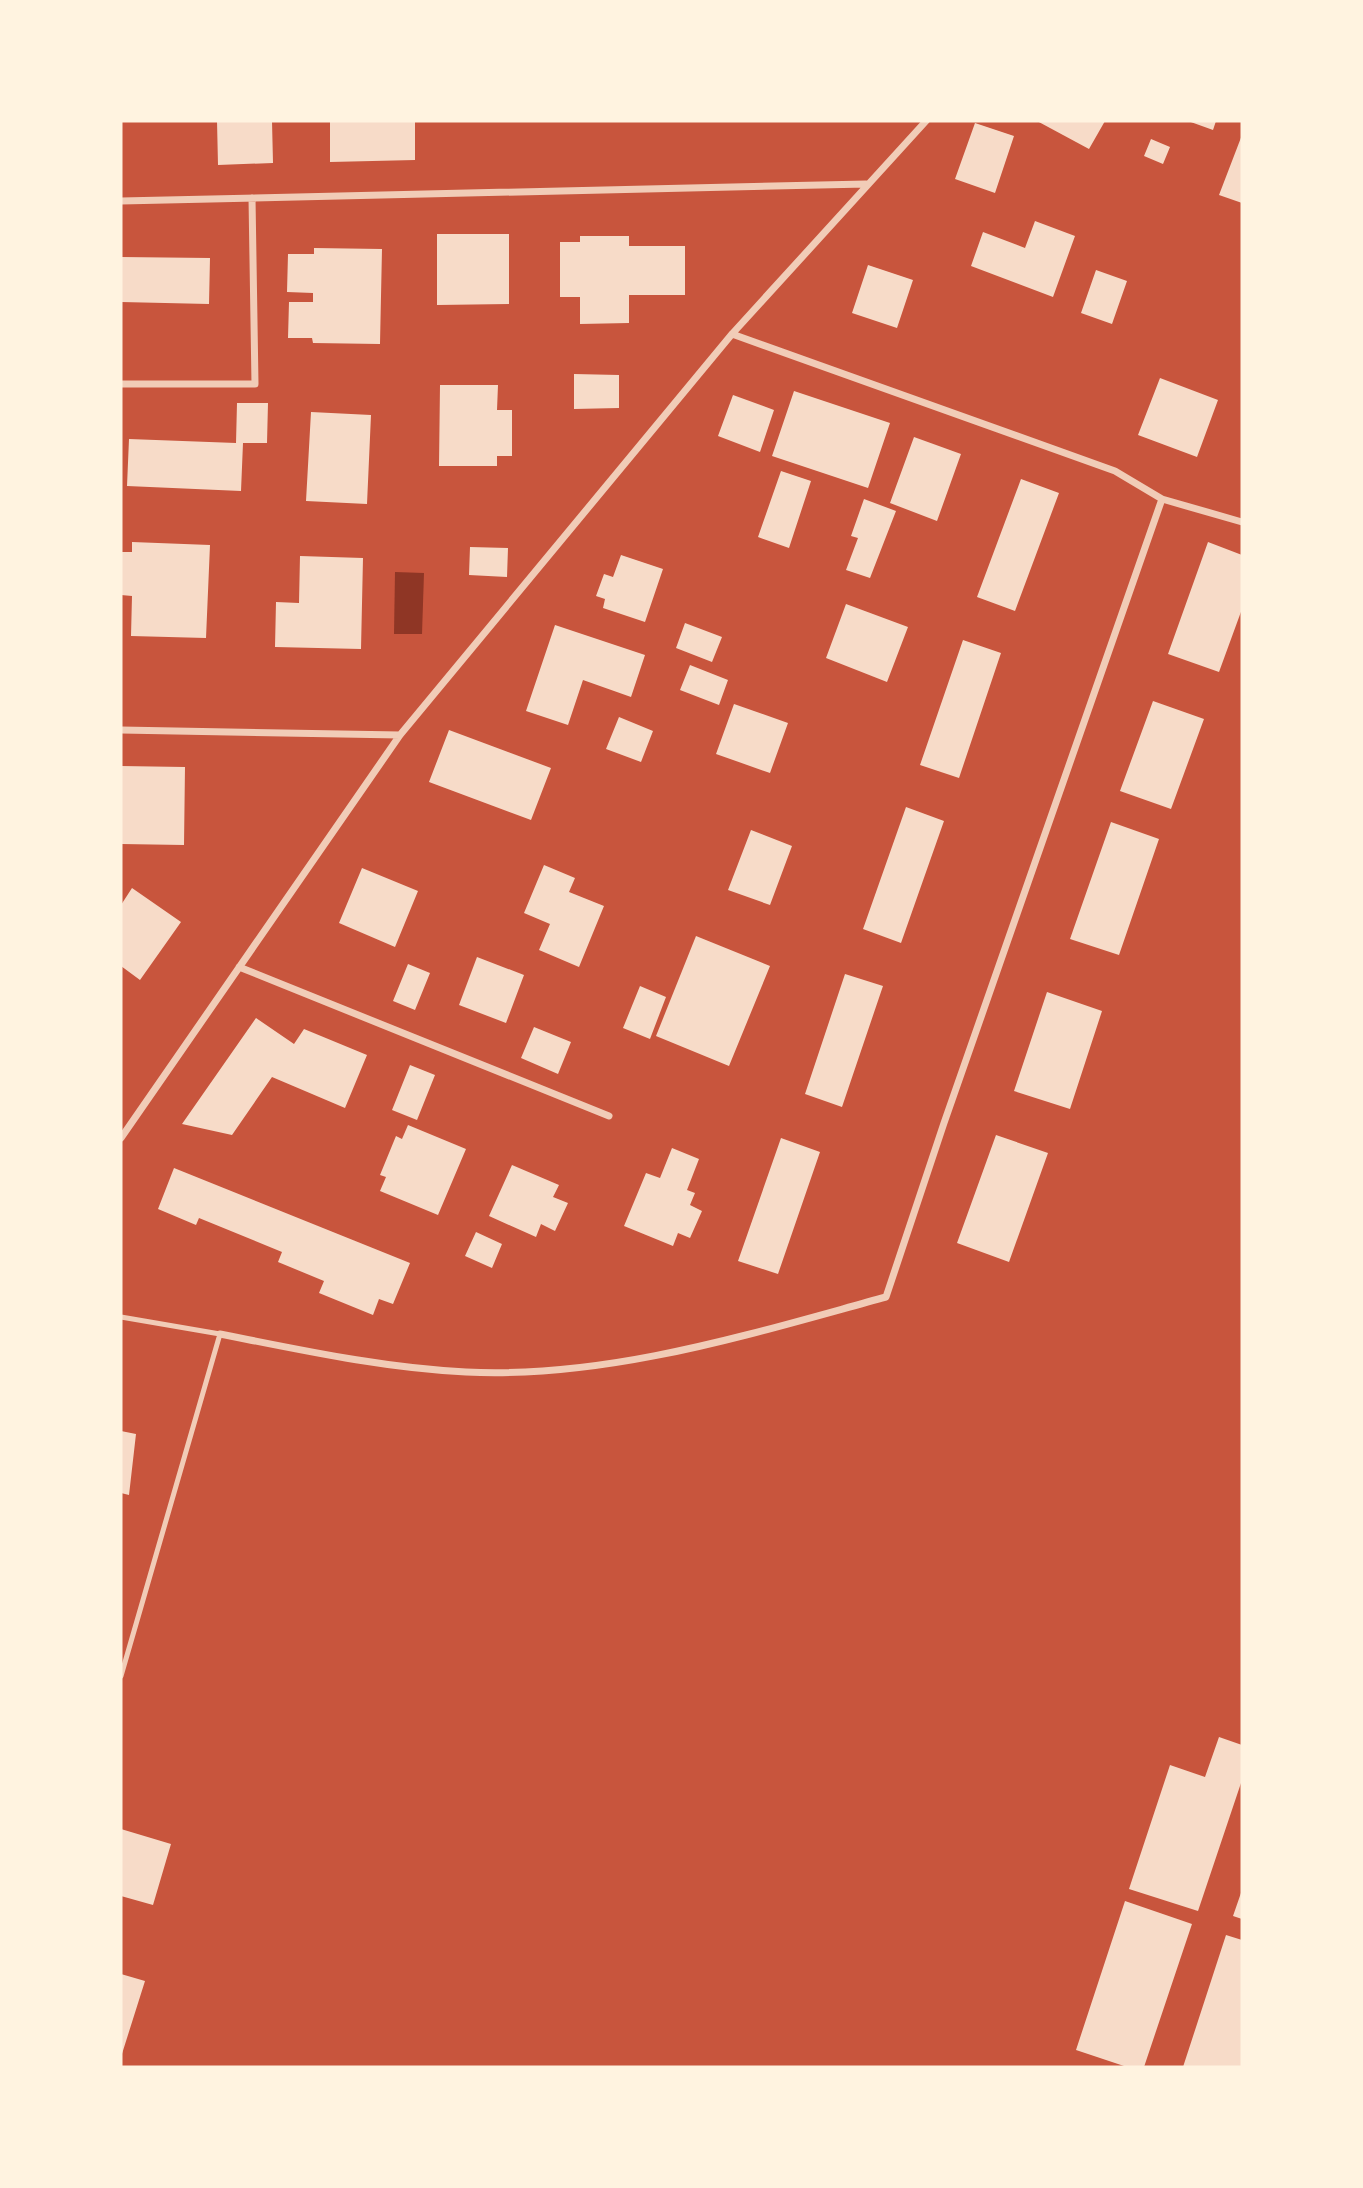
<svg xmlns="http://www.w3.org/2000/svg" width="1363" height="2188" viewBox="0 0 1363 2188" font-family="Jost,sans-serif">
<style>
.water{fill:#8f3625}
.building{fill:#f7dbc8}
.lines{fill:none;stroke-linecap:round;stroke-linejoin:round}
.service{stroke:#f1ccb7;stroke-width:5}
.minor{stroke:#f1ccb7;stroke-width:7}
</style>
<rect width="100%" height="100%" fill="#c8553d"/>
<!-- water -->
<path class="water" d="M395,572L424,573L422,634H394Z"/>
<!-- building -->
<path class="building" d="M217,121H272L273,163L218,165Z
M330,121H415V160L330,162Z
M1037,121H1105L1089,149Z
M1188,121H1216L1213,130Z
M975,123L1014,136L995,193L955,179Z
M1242,135V203L1219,195Z
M1151,139L1170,147L1163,164L1144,156Z
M1035,221L1075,236L1053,297L971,266L983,232L1025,248Z
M437,234H509V304L437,305Z
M580,236H629V246H685V295H629V323L580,324V297H560V242H580Z
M314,248L382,249L380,344L313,343L312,338H288L289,302H313V293L287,292L288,254H314Z
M121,257L210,258L209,304L121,302Z
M868,265L913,280L897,328L852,313Z
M1096,270L1127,281L1112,324L1081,313Z
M574,374L619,375V408L574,409Z
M1160,378L1218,400L1197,457L1138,435Z
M440,385H498L497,410H512V456H497V466H439Z
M794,391L890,423L868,488L772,456Z
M733,395L774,410L760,452L718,436Z
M237,403H268L267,443H243L241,491L127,486L129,439L236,443Z
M311,412L371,415L367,504L306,501Z
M914,437L961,454L937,521L890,503Z
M781,471L811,481L789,548L758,537Z
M1021,479L1059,493L1015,611L977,597Z
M864,499L896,511L870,578L846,570L858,538L851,536Z
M132,542L210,545L206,638L131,636L132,596L121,595V552H132Z
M1208,542L1242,555V609L1219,672L1168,654Z
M470,547L508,548L507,577L469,575Z
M621,555L663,569L645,622L603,608L605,599L596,596L604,574L613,577Z
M300,556L363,558L361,649L275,647L276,602L299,603Z
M846,604L908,627L887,682L826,658Z
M685,623L722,637L712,662L676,648Z
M555,625L645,655L631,697L583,680L568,725L526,711Z
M963,640L1001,653L959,778L920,765Z
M690,665L728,680L719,705L680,690Z
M1153,701L1204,719L1171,809L1120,791Z
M734,704L788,723L770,773L716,754Z
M619,717L653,731L641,762L606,749Z
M449,730L551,768L531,820L429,782Z
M121,766L185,767L184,845L121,844Z
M906,807L944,821L901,943L863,929Z
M1111,822L1159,839L1119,955L1070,939Z
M751,830L792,846L770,905L728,890Z
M544,865L575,878L569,892L604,906L579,967L539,950L550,924L524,913Z
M362,868L418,891L395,947L339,923Z
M132,888L181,922L140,980L121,966V905Z
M696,936L770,966L729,1066L656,1036Z
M477,957L524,975L506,1023L459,1005Z
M408,964L430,973L415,1010L393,1001Z
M845,974L883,986L842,1107L805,1094Z
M640,986L666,997L650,1039L623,1028Z
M1047,992L1102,1011L1070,1109L1014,1091Z
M256,1018L294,1044L304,1029L367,1055L345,1108L272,1077L232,1135L182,1124Z
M534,1027L571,1042L558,1074L521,1058Z
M410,1065L435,1075L417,1120L392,1110Z
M408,1125L466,1149L438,1215L380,1191L386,1177L380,1175L396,1136L402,1139Z
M996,1135L1048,1153L1009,1262L957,1243Z
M781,1138L820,1152L778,1274L738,1261Z
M672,1148L699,1159L687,1190L695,1193L690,1205L702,1211L690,1238L678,1233L673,1246L624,1226L646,1173L660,1178Z
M512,1165L559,1185L553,1197L568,1203L555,1231L541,1224L536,1237L489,1216Z
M174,1168L410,1263L393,1304L379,1299L373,1315L319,1293L324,1281L278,1262L282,1252L199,1218L196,1225L158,1209Z
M476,1232L502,1244L492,1268L465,1256Z
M121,1431L136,1434L129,1495L121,1493Z
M1219,1737L1242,1745V1780L1198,1911L1129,1889L1170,1765L1205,1777Z
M121,1829L171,1844L153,1905L121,1896Z
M1242,1890V1919L1233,1916Z
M1125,1901L1192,1924L1144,2067H1127L1076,2050Z
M1226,1935L1242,1940V2067H1183Z
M121,1974L145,1981L121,2057Z"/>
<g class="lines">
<!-- service -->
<path class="service" d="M121,1317L220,1334L121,1676"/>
<!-- minor -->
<path class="minor" d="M121,201L866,184
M732,334L1115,471L1162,499L1242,522
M121,384H255L252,198
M121,730L400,735
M239,967L609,1116
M121,1138L400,735L732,334L926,121
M220,1334C301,1350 383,1368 466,1372C608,1379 750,1334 886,1297L944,1123L1162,499"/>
</g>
<!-- border -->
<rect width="1363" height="2188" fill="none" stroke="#fff3e0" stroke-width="245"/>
</svg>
